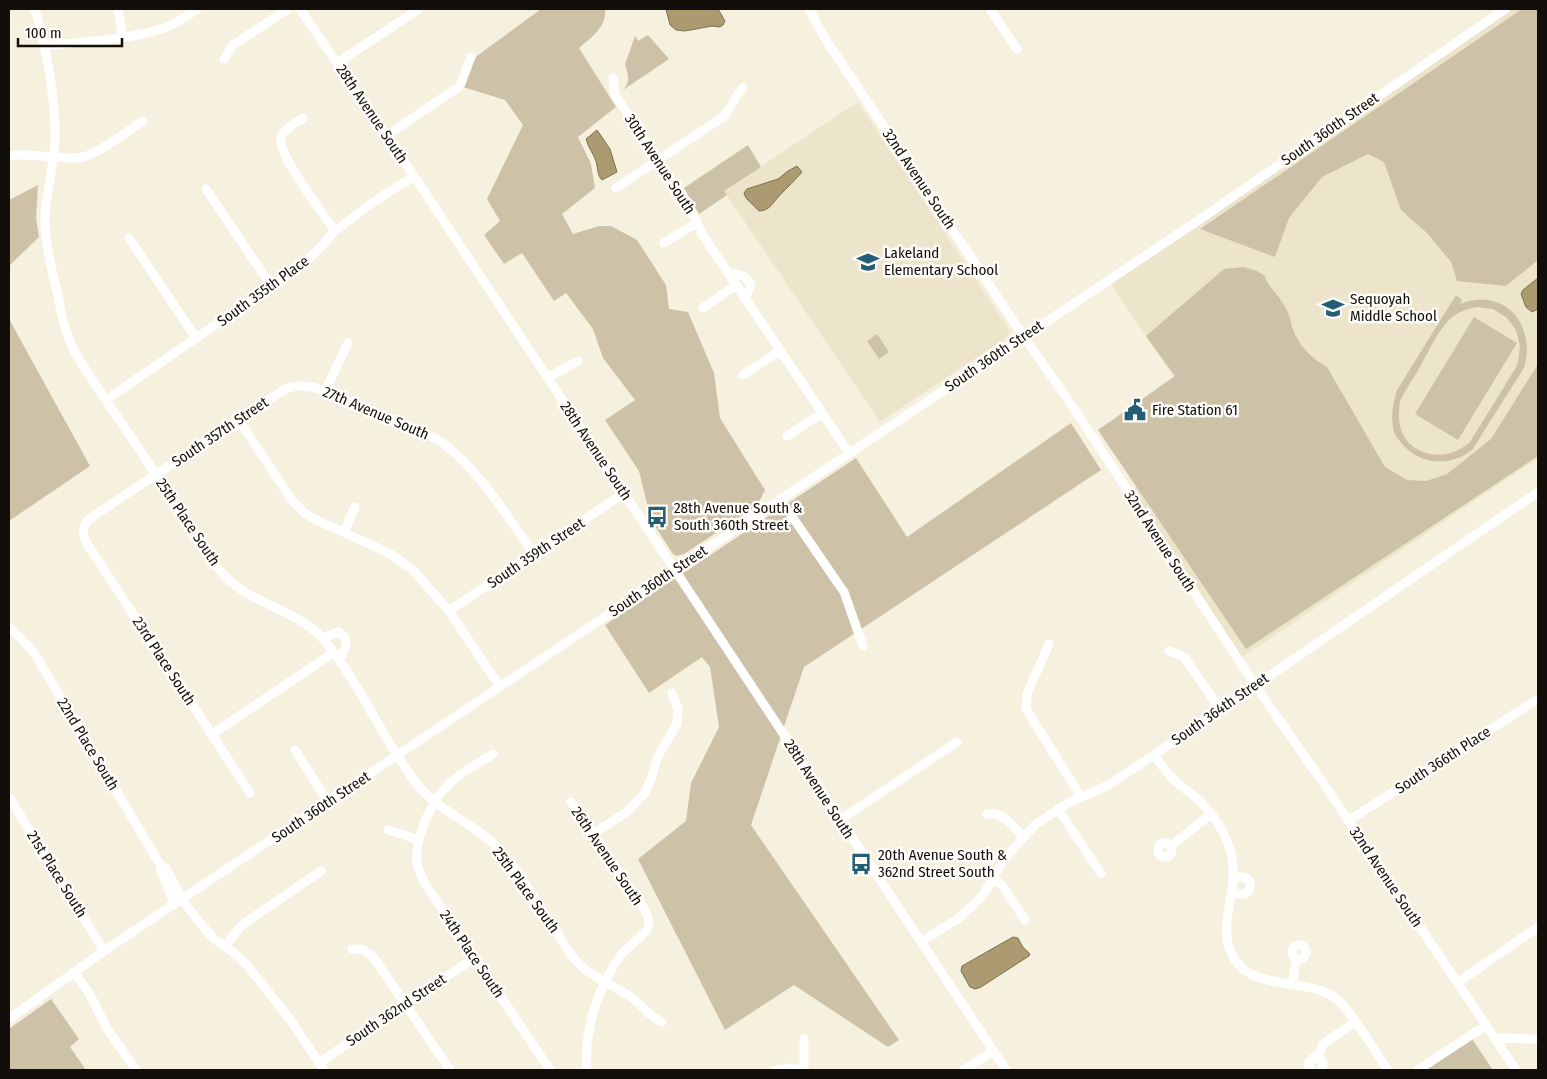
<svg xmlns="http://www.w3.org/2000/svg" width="1547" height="1079" viewBox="0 0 1547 1079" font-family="'Fira Sans Condensed',sans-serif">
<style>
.built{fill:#ede4cc}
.green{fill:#cdc2a7;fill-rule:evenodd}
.water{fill:#ac9b70;stroke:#7e7151}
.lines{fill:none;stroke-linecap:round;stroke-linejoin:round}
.minor{stroke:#fff;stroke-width:9}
.labels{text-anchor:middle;stroke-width:5;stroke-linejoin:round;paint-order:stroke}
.street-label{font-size:15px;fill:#120f0a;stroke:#fefdfa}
.poi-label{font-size:15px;fill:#120f0a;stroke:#fefdfa;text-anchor:start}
</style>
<rect width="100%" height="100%" fill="#f6f0df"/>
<!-- built -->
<path class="built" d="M1505,9H1538V458L1238,660L1129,492L1213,436L1108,280Z
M858,102L1008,328L1009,334L1006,338L880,422L724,191Z"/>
<!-- green -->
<path class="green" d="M541,9H605C607,27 591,38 579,48L616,107L578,137L591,164L595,188L562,214L573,234L599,226H611L637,240L666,285L669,309L688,312L714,373L720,418L765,490L757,506L684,554L676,556L673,554L651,520L639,471L605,420L635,400L603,358L593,329L566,293L554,301L522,253L504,264L484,235L500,221L487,199L523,125L505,100L463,87L472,63L477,56Z
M1522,9H1538V260L1506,286L1457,281L1451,262L1428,234L1401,210L1384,162L1368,154L1322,177L1289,218L1275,257L1200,229Z
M648,35L669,59L623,90C632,80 627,74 625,64L635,36L638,41Z
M748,145L761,167L724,191L727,195L699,214L684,188Z
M38,185L36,218L39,237L9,266V200Z
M1244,267L1257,271L1265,276C1268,287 1278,294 1284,305C1289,312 1290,319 1292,327C1299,346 1311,358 1327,367L1385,467L1407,480L1426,481L1447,474L1491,439L1538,364V456L1246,649L1098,430L1175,376L1146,336L1224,269Z
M1456,295L1462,300L1460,304C1504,286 1537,325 1524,368L1472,450C1451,466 1422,466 1403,445C1400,441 1396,437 1394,432C1390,417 1393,404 1397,390ZM1477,307L1493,309L1507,318L1516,330L1520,346L1518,362L1515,369L1470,442C1443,467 1397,454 1399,413C1399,409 1399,406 1400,402C1404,392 1412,381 1417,372C1427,355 1436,333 1450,319C1457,312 1467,309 1477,307Z
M1474,317L1517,343L1458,440L1415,414Z
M9,319L90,466L9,521Z
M877,334L889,352L879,359L867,341Z
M1071,423L1101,470L804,667L751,825L899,1040L888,1047L794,985L725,1030L638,859L686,821L691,783L719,727L710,667L702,657L649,693L605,625L856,458L907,537Z
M51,999L79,1039L70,1047L86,1070H9V1029Z
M1470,1036L1493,1070H1420Z"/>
<!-- water -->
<path class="water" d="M666,9H718L725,21L723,25L720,27L712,26L685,31L676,30L670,25Z
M597,130L610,149L617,172L602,180C597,175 598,168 596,161C593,153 588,147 586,139Z
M797,166L802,172C795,180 788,187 780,195C773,202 770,211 759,211L746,198L744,193L747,189L778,179L788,171Z
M1538,278V309L1532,312L1526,307L1521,294L1523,290Z
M1013,937L1018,938L1022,946L1030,954L1029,956L981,987L975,989L970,987L961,971L962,966Z"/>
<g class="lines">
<!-- minor -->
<path class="minor" d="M35,9C46,47 56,99 55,140C54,165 47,189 45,215C44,241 52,270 58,296C61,312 64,329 71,344C79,362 91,377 101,393C116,415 132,438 147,461C172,499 196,549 229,580C257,606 300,611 325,641C361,685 382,739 417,784C438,811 472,822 496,846C519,870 539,907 558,934C564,945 571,956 580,965C594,978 613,985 628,995C641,1003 649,1017 662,1022
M118,9L123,37
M300,9L414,176L1006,1070
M809,9L824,37L1024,337L1073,407L1255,685L1328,790L1516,1070
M990,9L1017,49
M44,46C83,41 126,41 164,28C176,24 187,16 197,9
M224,59L233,45L288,9
M337,63L419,9
M613,78L615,95L689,206L702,234L849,453
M303,118C296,123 283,129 281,138C277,154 324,215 335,231
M386,136L460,86L471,57
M9,156C33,152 59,161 83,157C100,153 127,131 143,121
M616,188L723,117C732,108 734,96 743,88
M206,189L272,287
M129,238L196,338
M664,243L696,223
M728,273C739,275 746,274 751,285L745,299
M703,308L736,285
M743,375L780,351
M547,378L578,361
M325,391L348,343
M106,400L298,268L318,250L335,231L372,203L414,176
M239,420L291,499L302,511L314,519L389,553L413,570L449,611L500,687
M787,436L822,413
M780,499L844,592L863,646
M344,532L355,507
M449,611L624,493
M9,627L33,651L161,866L166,868L182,899L200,923L213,938L234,953L247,965L289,1018L324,1070
M323,638L339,632C351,640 345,650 339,660
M1049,644L1027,694L1026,709L1081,797
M1169,651L1184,657L1220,709
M211,735L333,653
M295,750L328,802
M493,754C478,764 460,772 448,785C431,801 414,840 417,863C418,871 422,878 426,885L550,1070
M1154,755C1160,763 1166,772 1173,779C1182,788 1193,794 1202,803C1213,815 1223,829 1228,844C1233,857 1234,869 1233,882C1230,910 1217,941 1239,965C1259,988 1309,980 1334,997C1351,1009 1375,1052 1388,1070
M250,793L86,542C82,533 82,527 89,519L285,389C308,380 330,393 350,402C369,409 388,418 407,426C418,431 431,435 441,442C479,469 507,517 534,554
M9,797L104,951
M571,802L643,907C647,914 651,921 647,929C644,936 628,946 622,954C599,983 583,1033 587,1070
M1058,809L1101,874
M987,814C1003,811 1013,826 1023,837
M840,820L957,742
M1348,821L1538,699
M388,830L405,835L419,841
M593,834L628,811L644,794L650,782L658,756L677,724L678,709L672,693
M1158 850a7 7 0 1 1 14 0a7 7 0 1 1-14 0Z
M1171,846L1211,814
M161,866V872L175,904
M992,879L1002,885L1025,920
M1231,893C1235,893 1240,894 1244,894C1251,892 1253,881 1246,878C1242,876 1237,877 1233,877
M921,942L959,918L974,904L983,895L1005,858L1036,824L1068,803L1107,786L1154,755L1538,492
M1292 952a7 7 0 1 1 14 0a7 7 0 1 1-14 0Z
M225,946L242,925L321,871
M352,949L364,950L374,958L450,1070
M74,972L89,993L108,1030L136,1070
M1457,983L1538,927
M1292,985L1297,958
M9,1019L104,951L1202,218L1505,9
M1494,1038L1538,1039
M1318,1058L1323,1044L1355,1022
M319,1063L474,958
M776,1070L790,1068L803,1070
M804,1070V1039
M964,1070L993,1051
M1310,1070L1308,1063L1315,1057L1322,1061L1323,1067L1321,1070
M1418,1070L1485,1026"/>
</g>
<!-- icons -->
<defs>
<g id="school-bare" transform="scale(1.725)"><path d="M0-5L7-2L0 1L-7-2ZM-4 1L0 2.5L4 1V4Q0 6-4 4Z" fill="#235e76" stroke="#fefdfa" stroke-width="2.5" paint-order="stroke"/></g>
<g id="civic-bare" transform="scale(1.725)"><path d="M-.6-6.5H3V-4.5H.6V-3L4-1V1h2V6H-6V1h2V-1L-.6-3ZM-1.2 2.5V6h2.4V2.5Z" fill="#235e76" stroke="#fefdfa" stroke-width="2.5" paint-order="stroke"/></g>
<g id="bus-bare" transform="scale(1.725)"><path d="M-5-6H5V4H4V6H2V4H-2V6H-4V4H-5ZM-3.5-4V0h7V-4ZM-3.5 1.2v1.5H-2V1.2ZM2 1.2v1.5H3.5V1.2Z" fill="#235e76" stroke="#fefdfa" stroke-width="2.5" paint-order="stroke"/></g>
</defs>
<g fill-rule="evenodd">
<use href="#school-bare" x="868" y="262"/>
<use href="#school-bare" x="1333" y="308"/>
<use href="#civic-bare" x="1135" y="410"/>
<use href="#bus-bare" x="657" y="517"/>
<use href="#bus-bare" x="861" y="864"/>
</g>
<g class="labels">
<!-- street labels -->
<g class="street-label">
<text transform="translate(372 114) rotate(56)" y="5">28th Avenue South</text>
<text transform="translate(1330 129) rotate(-35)" y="5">South 360th Street</text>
<text transform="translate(660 164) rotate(57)" y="5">30th Avenue South</text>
<text transform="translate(919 179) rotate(56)" y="5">32nd Avenue South</text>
<text transform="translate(263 291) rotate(-36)" y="5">South 355th Place</text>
<text transform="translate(994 356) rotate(-34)" y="5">South 360th Street</text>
<text transform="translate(376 413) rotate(23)" y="5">27th Avenue South</text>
<text transform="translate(220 432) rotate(-34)" y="5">South 357th Street</text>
<text transform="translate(596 451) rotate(56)" y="5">28th Avenue South</text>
<text transform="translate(188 522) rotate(56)" y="5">25th Place South</text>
<text transform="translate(1160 541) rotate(57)" y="5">32nd Avenue South</text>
<text transform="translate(536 553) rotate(-34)" y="5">South 359th Street</text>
<text transform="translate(658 581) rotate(-34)" y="5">South 360th Street</text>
<text transform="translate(164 661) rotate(57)" y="5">23rd Place South</text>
<text transform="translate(1220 709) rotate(-35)" y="5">South 364th Street</text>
<text transform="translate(88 744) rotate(59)" y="5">22nd Place South</text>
<text transform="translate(1443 760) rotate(-33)" y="5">South 366th Place</text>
<text transform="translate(819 789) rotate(57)" y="5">28th Avenue South</text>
<text transform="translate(321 807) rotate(-34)" y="5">South 360th Street</text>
<text transform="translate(607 856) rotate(56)" y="5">26th Avenue South</text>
<text transform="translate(57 874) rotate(58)" y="5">21st Place South</text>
<text transform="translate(1386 877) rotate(56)" y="5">32nd Avenue South</text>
<text transform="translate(526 890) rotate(54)" y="5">25th Place South</text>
<text transform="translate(472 954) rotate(56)" y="5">24th Place South</text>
<text transform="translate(396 1010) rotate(-34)" y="5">South 362nd Street</text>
</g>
<!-- poi labels -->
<g class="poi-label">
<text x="884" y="258">Lakeland<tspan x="884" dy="17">Elementary School</tspan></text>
<text x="1350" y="304">Sequoyah<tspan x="1350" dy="17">Middle School</tspan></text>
<text x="1152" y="415">Fire Station 61</text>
<text x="674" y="513">28th Avenue South &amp;<tspan x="674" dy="17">South 360th Street</tspan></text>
<text x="878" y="860">20th Avenue South &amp;<tspan x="878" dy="17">362nd Street South</tspan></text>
</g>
</g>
<!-- border -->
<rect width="1547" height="1079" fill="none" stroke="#120f0a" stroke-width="20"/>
<!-- scale -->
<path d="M18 38v8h104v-8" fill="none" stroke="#120f0a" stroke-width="2.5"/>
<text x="25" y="38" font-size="15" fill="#120f0a" stroke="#fefdfa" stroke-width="4" paint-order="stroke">100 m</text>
</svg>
